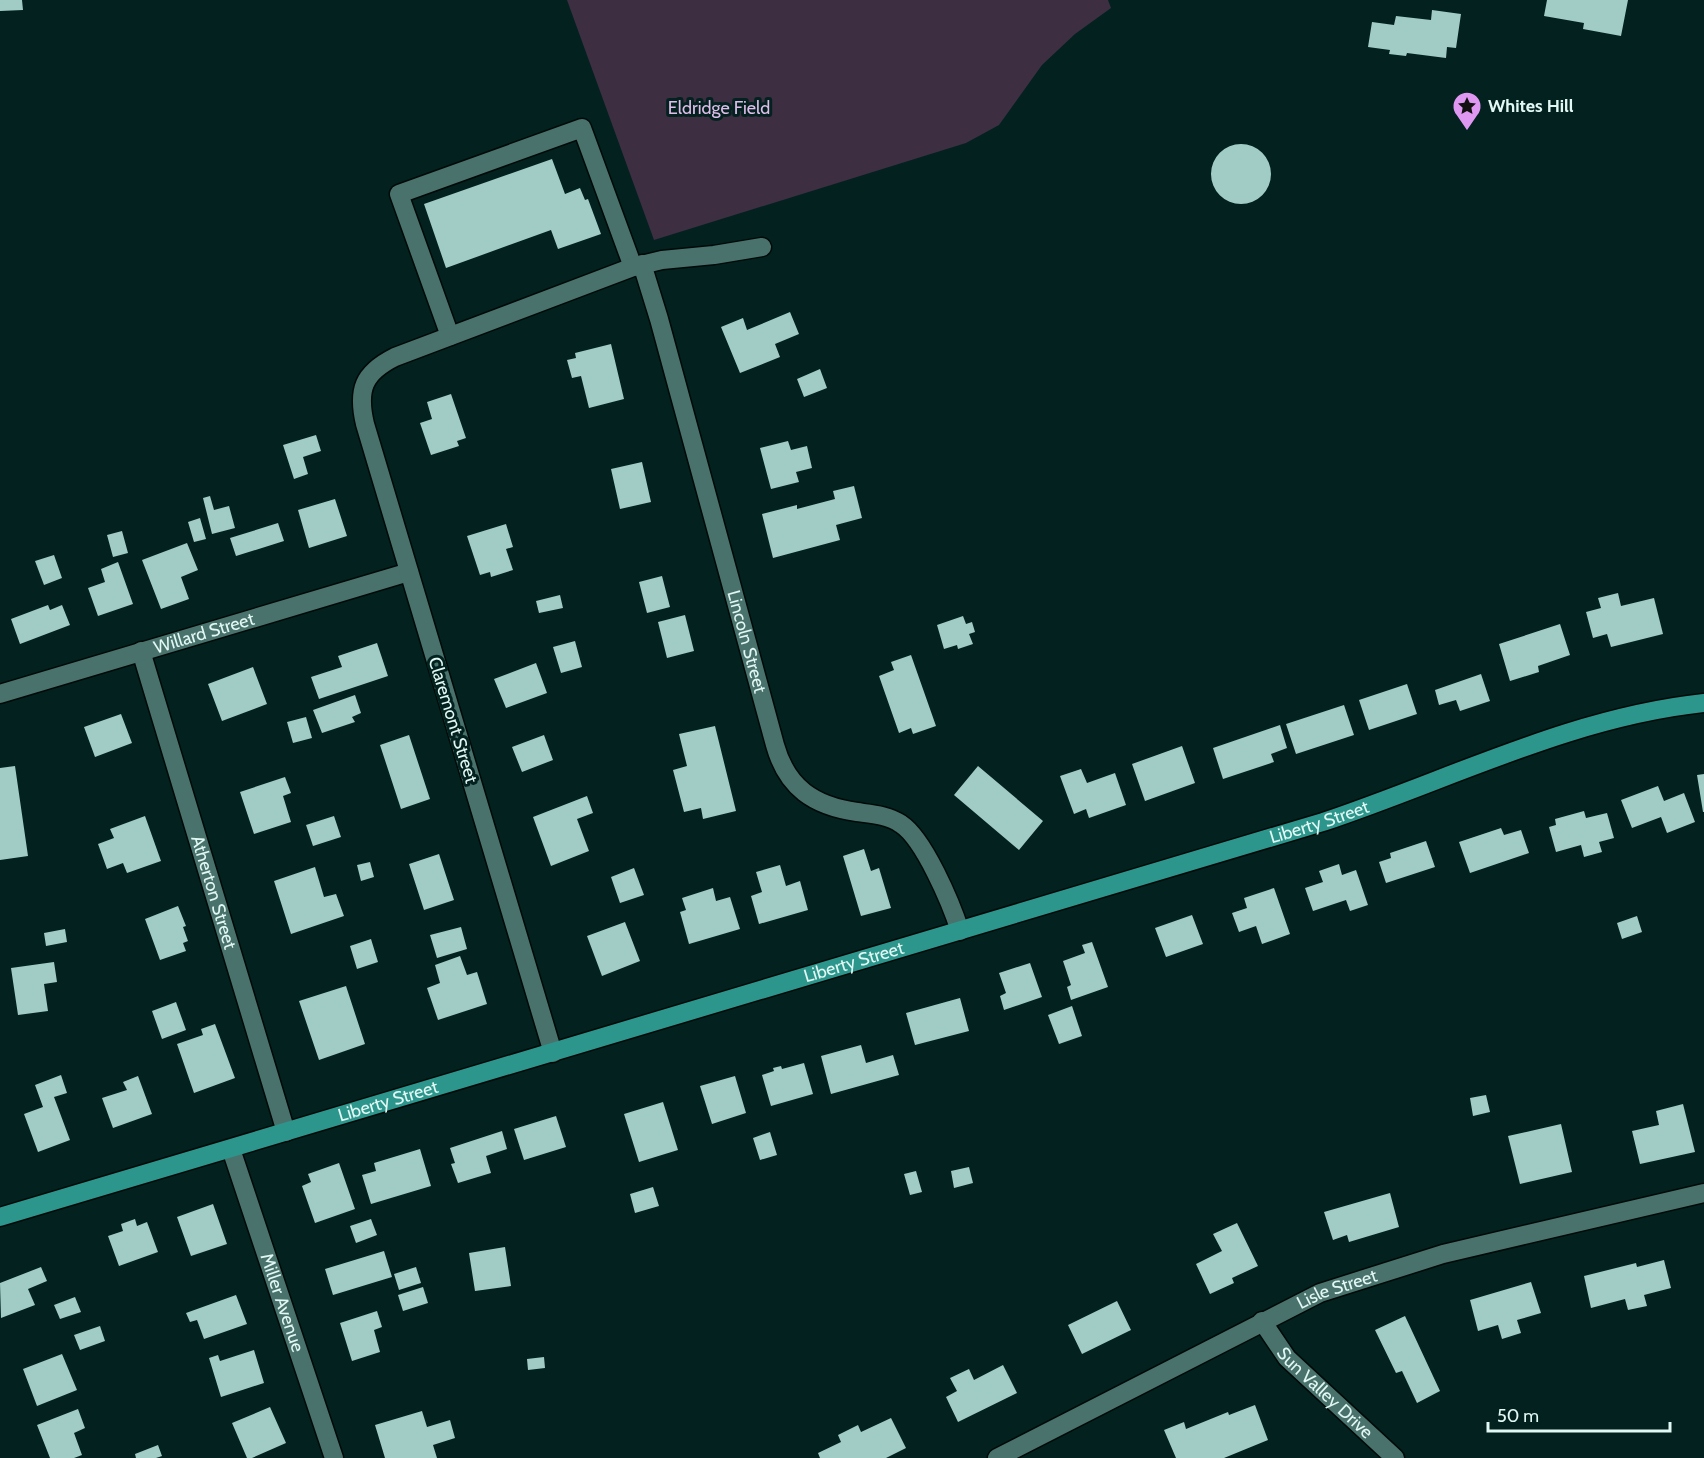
<svg xmlns="http://www.w3.org/2000/svg" width="1704" height="1458" viewBox="0 0 1704 1458" font-family="Cabin,sans-serif">
<style>
.green{fill:#3d2e42}
.building{fill:#a1ccc5}
.lines{fill:none;stroke-linecap:round;stroke-linejoin:round}
.minor-casing{stroke:#000a09;stroke-width:21}
.major-casing{stroke:#000a09;stroke-width:21}
.minor{stroke:#49726d;stroke-width:18}
.major{stroke:#2d968c;stroke-width:18}
.labels{text-anchor:middle;stroke-width:6;stroke-linejoin:round;paint-order:stroke}
.poi-label{font-size:18px;font-weight:bold;fill:#e2f8f4;stroke:#03221f;text-anchor:start}
.park-label{font-size:18px;fill:#e0bdea;stroke:#03221f}
.street-label{font-size:18px;fill:#e2f8f4;stroke:#03221f}
</style>
<rect width="100%" height="100%" fill="#03221f"/>
<!-- green -->
<path class="green" d="M567,0H1108L1111,8L1075,34L1042,65L999,125L966,143L654,240Z"/>
<!-- building -->
<path class="building" d="M0,0H22L23,10L0,11Z
M1547,0H1628L1621,36L1583,29L1584,23L1544,16Z
M1432,10L1461,14L1456,48L1447,47L1446,58L1407,53L1406,56L1389,54L1390,50L1368,47L1372,22L1394,25L1396,16L1431,20Z
M1211 174a30 30 0 1 1 60 0a30 30 0 1 1-60 0Z
M552,159L565,194L580,188L585,200L588,199L601,234L558,249L551,230L446,268L424,204Z
M790,312L799,334L775,344L780,357L740,373L721,327L743,318L747,330Z
M611,344L624,399L589,408L581,376L572,378L567,360L576,358L575,353Z
M820,369L827,388L804,397L797,379Z
M451,394L466,438L457,441L459,446L431,455L420,423L432,419L427,402Z
M316,435L321,451L303,457L308,474L294,479L283,445Z
M788,441L791,450L807,446L812,468L796,472L799,482L771,489L760,448Z
M642,462L651,502L620,509L611,469Z
M854,486L862,518L836,525L840,540L773,558L762,514L797,505V509L835,499L833,491Z
M210,496L214,510L229,506L235,528L212,534L203,498Z
M335,499L347,536L309,548L298,510Z
M200,518L206,539L194,542L188,522Z
M278,523L284,541L236,556L230,538Z
M506,524L513,547L506,549L513,570L491,577L490,572L480,575L467,536Z
M122,531L128,553L113,557L107,535Z
M187,543L198,570L181,577L189,599L161,609L142,560Z
M54,555L62,578L44,585L35,561Z
M118,562L133,604L98,616L88,588L105,582L101,569Z
M662,576L670,607L647,613L639,582Z
M1618,593L1621,606L1654,598L1663,634L1611,647L1607,634L1593,638L1586,612L1601,608L1598,598Z
M560,595L563,608L539,613L536,601Z
M48,605L50,610L62,605L70,625L20,644L11,619Z
M685,615L694,651L667,658L658,622Z
M963,616L966,624L972,622L975,632L969,634L973,644L958,649L957,645L944,649L937,625Z
M1560,624L1570,655L1538,666L1539,672L1510,681L1499,644Z
M575,641L582,667L561,673L553,647Z
M377,643L388,676L319,699L311,677L342,667L338,656Z
M911,655L936,726L913,734L911,728L899,733L879,676L894,670L891,662Z
M536,663L547,693L506,708L494,679Z
M253,667L267,704L222,721L208,684Z
M1481,674L1490,701L1460,711L1456,700L1439,705L1435,690Z
M1407,684L1417,714L1369,730L1359,700Z
M355,695L361,713L352,717L355,722L322,733L313,710Z
M1344,705L1354,735L1296,754L1286,724Z
M121,714L132,743L95,757L84,727Z
M306,717L312,738L293,743L287,722Z
M1280,725L1287,748L1271,754L1274,762L1223,779L1213,748Z
M715,726L736,811L703,819L701,808L684,812L673,770L687,766L679,734Z
M409,735L430,799L401,809L380,745Z
M544,735L553,760L522,772L512,747Z
M1182,746L1195,783L1145,801L1132,764Z
M15,766L28,856L0,860V768Z
M978,766L1043,821L1019,850L954,795Z
M1081,769L1087,783L1115,773L1126,805L1089,818L1086,809L1074,814L1060,776Z
M1704,774V812H1703L1697,775Z
M285,777L291,793L283,796L291,822L254,834L240,792Z
M1658,786L1664,801L1684,793L1695,822L1667,833L1661,817L1632,828L1621,800Z
M587,796L593,813L577,819L589,851L551,866L533,817Z
M1584,811L1586,818L1607,813L1614,838L1599,842L1602,852L1584,857L1581,845L1556,852L1549,827L1556,825L1555,819Z
M145,816L161,861L127,873L123,863L107,869L98,844L114,838L110,829Z
M334,816L341,837L313,846L306,825Z
M1501,828L1504,835L1521,830L1529,853L1470,873L1459,842Z
M1426,841L1435,867L1386,883L1379,862L1391,858L1390,853Z
M864,849L871,871L879,868L891,908L861,916L843,856Z
M439,854L454,900L424,910L409,864Z
M370,862L374,877L361,881L357,865Z
M1339,864L1342,875L1356,870L1368,905L1350,911L1346,900L1313,911L1305,888L1323,882L1319,871Z
M780,865L786,886L800,881L808,910L759,924L751,896L762,892L756,872Z
M315,867L324,897L336,894L344,916L291,934L274,881Z
M634,868L644,895L620,903L611,877Z
M713,888L716,901L730,897L740,929L689,944L680,912L686,910L682,898Z
M1274,888L1290,934L1262,944L1256,926L1239,932L1232,913L1247,908L1244,898Z
M178,906L186,926L183,927L188,941L183,943L186,951L160,960L145,919Z
M1192,915L1203,944L1166,957L1155,928Z
M1637,916L1642,932L1622,939L1617,923Z
M625,922L640,961L602,976L587,936Z
M461,927L467,949L437,958L430,935Z
M65,929L67,942L46,946L44,933Z
M371,939L378,962L357,969L350,946Z
M1092,942L1108,987L1071,1000L1067,987L1071,985L1063,961L1085,953L1082,945Z
M460,956L467,975L477,972L487,1004L438,1020L427,988L440,983L435,965Z
M54,962L57,982L44,984L48,1011L18,1015L11,968Z
M1030,963L1042,997L1004,1010L1000,996L1006,993L999,973Z
M346,986L365,1044L319,1060L299,1001Z
M960,998L969,1031L915,1045L906,1013Z
M176,1002L186,1030L162,1039L152,1011Z
M1072,1006L1082,1036L1059,1044L1048,1015Z
M215,1024L235,1078L194,1093L177,1044L203,1035L201,1029Z
M861,1045L866,1063L893,1055L899,1075L831,1094L821,1056Z
M804,1063L813,1094L771,1106L762,1075L774,1071L773,1068L781,1066L782,1069Z
M61,1075L67,1093L54,1097L70,1140L38,1152L24,1114L43,1107L35,1085Z
M138,1076L152,1114L113,1128L102,1098L127,1090L123,1082Z
M735,1076L746,1113L712,1124L700,1086Z
M1486,1095L1490,1112L1473,1116L1470,1098Z
M663,1102L678,1150L639,1162L624,1114Z
M1683,1104L1695,1152L1640,1164L1632,1131L1659,1125L1656,1111Z
M556,1116L566,1147L524,1160L514,1129Z
M1561,1124L1572,1172L1520,1184L1508,1136Z
M502,1131L507,1149L486,1156L491,1173L458,1183L451,1164L455,1163L450,1148Z
M770,1132L777,1155L760,1160L753,1138Z
M420,1149L431,1186L371,1204L362,1175L376,1171L374,1163Z
M339,1163L355,1209L315,1223L302,1186L311,1182L308,1174Z
M969,1167L973,1183L954,1188L951,1171Z
M916,1171L922,1192L910,1195L904,1174Z
M653,1187L659,1206L635,1213L630,1194Z
M1390,1193L1399,1227L1349,1242L1347,1235L1333,1240L1324,1212Z
M213,1204L227,1244L191,1256L177,1217Z
M135,1219L137,1226L147,1222L158,1252L119,1266L108,1236L123,1231L121,1224Z
M371,1219L377,1235L356,1243L350,1226Z
M1237,1223L1258,1266L1232,1278L1234,1283L1210,1294L1196,1264L1222,1251L1213,1234Z
M505,1247L511,1286L475,1291L469,1253Z
M384,1251L392,1277L333,1295L325,1269Z
M1664,1260L1671,1288L1644,1295L1647,1306L1628,1310L1625,1299L1591,1308L1584,1276L1636,1263L1637,1267Z
M41,1267L47,1281L28,1289L35,1305L1,1318L0,1283Z
M416,1267L421,1283L399,1290L394,1274Z
M1531,1282L1541,1313L1517,1320L1521,1333L1502,1339L1498,1325L1478,1331L1470,1300Z
M423,1287L428,1303L403,1311L398,1295Z
M236,1295L247,1324L204,1339L197,1320L190,1322L186,1313Z
M75,1297L81,1312L60,1319L54,1305Z
M1117,1301L1131,1330L1082,1354L1068,1325Z
M377,1311L382,1327L374,1330L380,1352L352,1361L340,1323Z
M1405,1316L1440,1391L1417,1403L1402,1371L1396,1373L1375,1330Z
M100,1326L105,1341L80,1350L74,1335Z
M254,1350L264,1383L221,1397L209,1358L218,1355L220,1361Z
M62,1354L77,1390L37,1406L23,1369Z
M544,1357L545,1368L528,1370L527,1359Z
M1003,1365L1017,1393L958,1422L946,1397L957,1391L950,1378L969,1369L974,1380Z
M1255,1405L1268,1440L1224,1458H1176L1164,1430L1184,1422L1186,1429L1228,1412L1229,1415Z
M270,1407L286,1443L252,1458H247L232,1423Z
M78,1409L85,1428L74,1433L82,1455L74,1458H50L37,1425Z
M422,1411L427,1427L450,1420L455,1438L433,1445L437,1458H385L375,1425Z
M891,1418L906,1448L886,1458H820L818,1453L841,1442L838,1435L858,1425L861,1432Z
M158,1445L162,1456L156,1458H136L135,1454Z"/>
<g class="lines">
<!-- minor casing -->
<g class="minor-casing">
<g id="minor">
<path id="s1" d="M642,264L659,319L775,745C787,788 814,806 857,812C871,814 888,815 901,824C924,839 951,903 960,931"/>
<path d="M450,336L399,194L582,128L633,267"/>
<path id="s2" d="M141,651L286,1132"/>
<path id="s3" d="M0,694L409,572"/>
<path d="M553,1053L365,424C357,390 363,373 395,357L633,267L662,260L714,255L762,247"/>
<path id="s4" d="M231,1149L334,1458"/>
<path id="s5" d="M1262,1321L1287,1358L1395,1458"/>
<path id="s6" d="M997,1458L1320,1293L1443,1254L1704,1193"/>
</g>
</g>
<!-- major casing -->
<g class="major-casing">
<g id="major">
<path id="s7" d="M0,1217L1323,822C1449,780 1571,717 1704,703"/>
</g>
</g>
<!-- minor -->
<use href="#minor" class="minor"/>
<!-- major -->
<use href="#major" class="major"/>
</g>
<!-- icons -->
<defs>
<g id="sight-pin" transform="scale(1.5)"><path d="M0 17L-7.5 6A9.5 9.5 0 1 1 7.5 6Z" fill="#de98f2" stroke="#03221f"/><path d="M0-6L1.8-2.2L6-1.7L2.9 1.2L3.7 5.4L0 3.3L-3.7 5.4L-2.9 1.2L-6-1.7L-1.8-2.2Z" fill="#111"/></g>
</defs>
<g fill-rule="evenodd">
<use href="#sight-pin" x="1467" y="106"/>
</g>
<g class="labels">
<!-- poi labels -->
<g class="poi-label">
<text x="1488" y="112">Whites Hill</text>
</g>
<!-- park labels -->
<g class="park-label">
<text x="719" y="114">Eldridge Field</text>
</g>
<!-- street labels -->
<g class="street-label">
<text dy="6" stroke="none"><textPath href="#s3" startOffset="213">Willard Street</textPath></text>
<text dy="6" stroke="none"><textPath href="#s1" startOffset="392">Lincoln Street</textPath></text>
<text transform="translate(453 720) rotate(73)" y="6">Claremont Street</text>
<text dy="6" stroke="none"><textPath href="#s7" startOffset="1377">Liberty Street</textPath></text>
<text dy="6" stroke="none"><textPath href="#s2" startOffset="252">Atherton Street</textPath></text>
<text dy="6" stroke="none"><textPath href="#s7" startOffset="891">Liberty Street</textPath></text>
<text dy="6" stroke="none"><textPath href="#s7" startOffset="405">Liberty Street</textPath></text>
<text dy="6" stroke="none"><textPath href="#s6" startOffset="380">Lisle Street</textPath></text>
<text dy="6" stroke="none"><textPath href="#s4" startOffset="162">Miller Avenue</textPath></text>
<text dy="6" stroke="none"><textPath href="#s5" startOffset="96">Sun Valley Drive</textPath></text>
</g>
</g>
<!-- scale -->
<path d="M1488 1422v9h182v-9" fill="none" stroke="#e2f8f4" stroke-width="3"/>
<text x="1497" y="1422" font-size="18" fill="#e2f8f4" stroke="#03221f" stroke-width="4.5" paint-order="stroke">50 m</text>
</svg>
